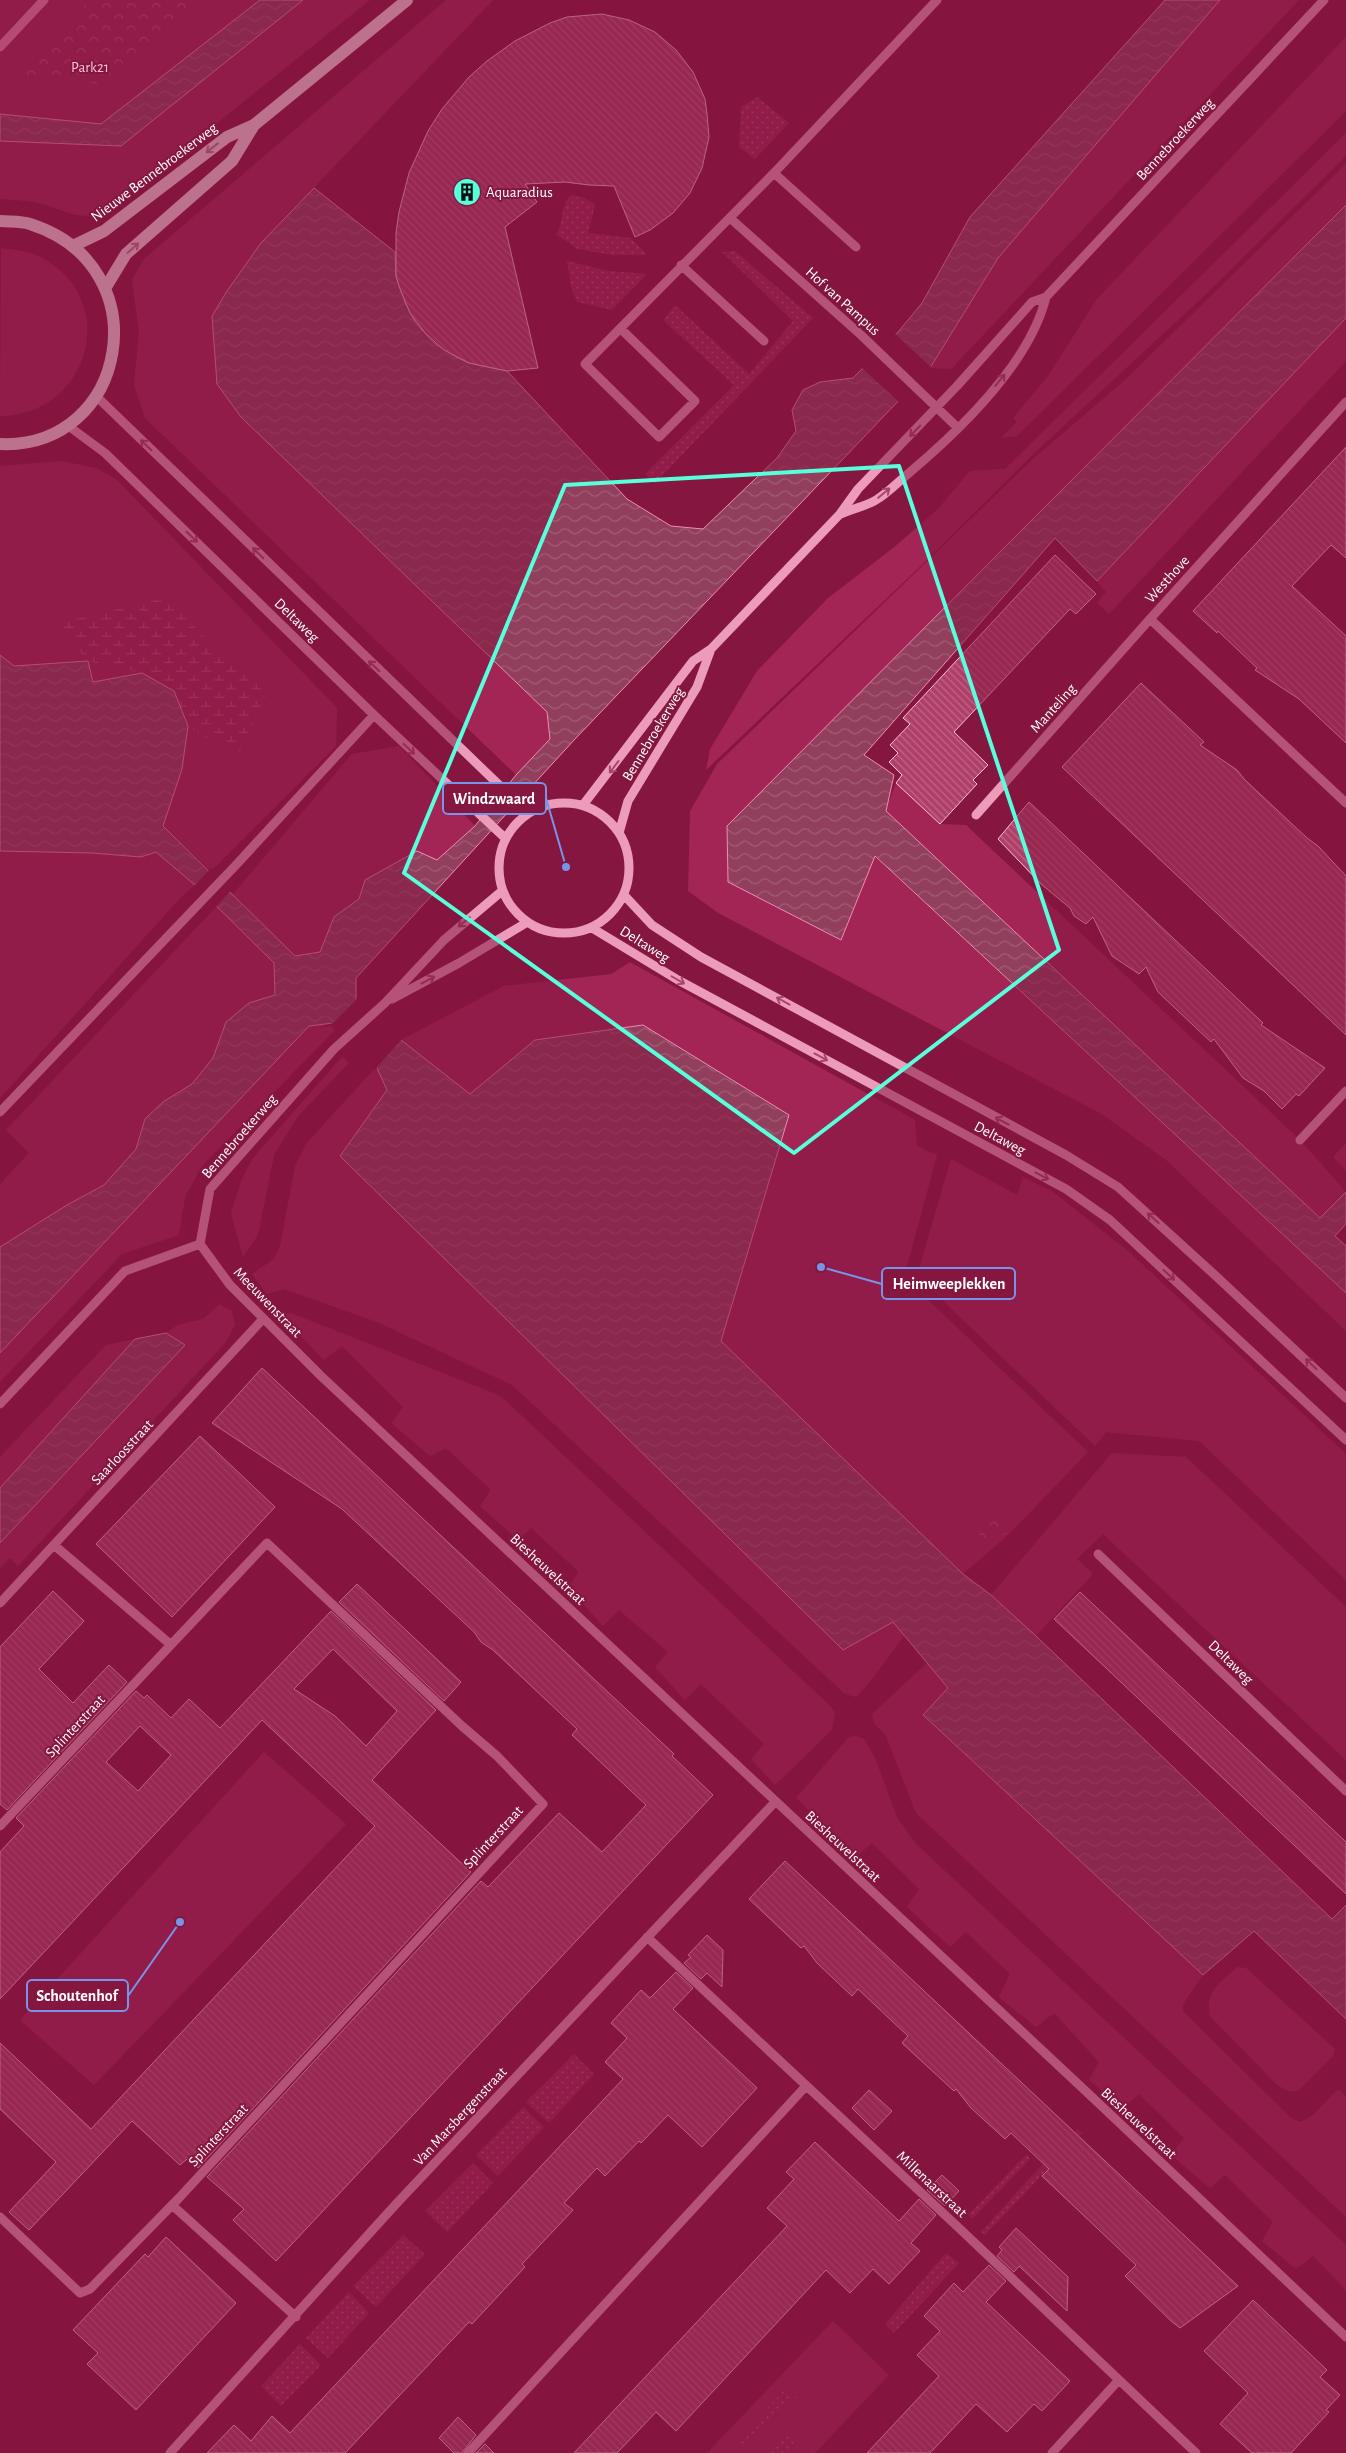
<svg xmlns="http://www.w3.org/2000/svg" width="1346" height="2453" viewBox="0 0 1346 2453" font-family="'Alegreya Sans',sans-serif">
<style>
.green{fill:#a22555}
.forest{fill:url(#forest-crowns)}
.wetland{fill:url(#wetland-marsh)}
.garden{fill:url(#garden-dots)}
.water{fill:url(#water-waves);stroke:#f08db4}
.pier{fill:#85163f}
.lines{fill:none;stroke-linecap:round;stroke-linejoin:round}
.stream{stroke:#f08db4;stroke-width:9}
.building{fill:url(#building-back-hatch);stroke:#fac0d6;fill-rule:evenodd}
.minor{stroke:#ed9bbb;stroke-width:9}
.major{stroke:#ffe1eb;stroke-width:12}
.oneway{stroke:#c27c95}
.oneway2{stroke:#a9456a}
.marked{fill:none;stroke:#57ffda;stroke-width:4;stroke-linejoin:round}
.labels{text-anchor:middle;stroke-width:4;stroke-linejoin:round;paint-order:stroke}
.park-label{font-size:15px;fill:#fac0d6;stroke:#85163f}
.street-label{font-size:15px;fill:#fff;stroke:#85163f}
.poi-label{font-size:15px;fill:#fff;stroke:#85163f;text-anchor:start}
.leader{fill:none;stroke:#7795e8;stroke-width:2}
.callout-dot{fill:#7795e8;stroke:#85163f;stroke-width:2}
.callout{fill:#85163f;stroke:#7795e8;stroke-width:2}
.callout-label{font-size:16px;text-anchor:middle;font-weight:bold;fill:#fff}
</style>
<defs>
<pattern id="forest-crowns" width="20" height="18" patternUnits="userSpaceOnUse" patternTransform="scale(1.25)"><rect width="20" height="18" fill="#a22555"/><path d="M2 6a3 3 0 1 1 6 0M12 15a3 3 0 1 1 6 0" fill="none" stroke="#b55177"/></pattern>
<pattern id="wetland-marsh" width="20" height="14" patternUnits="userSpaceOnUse" patternTransform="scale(1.25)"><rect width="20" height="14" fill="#a22555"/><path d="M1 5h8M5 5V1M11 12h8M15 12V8" fill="none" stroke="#b55177"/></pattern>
<pattern id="garden-dots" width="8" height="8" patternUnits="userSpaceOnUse" patternTransform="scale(1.25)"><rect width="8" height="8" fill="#a22555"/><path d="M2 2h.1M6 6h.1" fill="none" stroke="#b55177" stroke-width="1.8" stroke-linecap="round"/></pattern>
<pattern id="water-waves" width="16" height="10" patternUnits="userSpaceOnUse" patternTransform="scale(1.25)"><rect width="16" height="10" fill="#913f5d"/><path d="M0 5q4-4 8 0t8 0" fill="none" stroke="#a25c75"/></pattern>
<pattern id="building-back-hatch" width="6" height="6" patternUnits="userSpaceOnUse" patternTransform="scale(1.25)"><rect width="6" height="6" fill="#af3f69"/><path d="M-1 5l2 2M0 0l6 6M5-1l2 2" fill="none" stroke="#bf6587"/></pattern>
</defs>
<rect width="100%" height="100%" fill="#85163f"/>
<!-- green -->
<path class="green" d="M0,0H284L112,135L0,129Z
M303,0H370L110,209C82,223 69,212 43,204C29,200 14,200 0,199V141L121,146Z
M446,0H493L261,243L227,291L212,316L214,337L241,417L547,712L550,739L516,775L145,418L134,385L139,332L132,280L144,259Z
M1220,0H1299L951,369L930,368L998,258Z
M1346,37V111L1017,436L1001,438L1017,422L1013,418L1048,376L1097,299Z
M1346,133V156L1206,294L1030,457L924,563L706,770L710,749L757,671L828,598L893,548L938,509L970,471L1005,469Z
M1346,164V205L727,826L728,882L841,940L874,856L1346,1293V1331L1166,1160L1100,1113L718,913L688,891L690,811L717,764L1033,459L1124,381Z
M1,248C16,250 30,251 42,258C121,300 90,415 0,416Z
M1346,318V361L1109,614L1097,603L1106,592L1097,581Z
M61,461L96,468L117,480L337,708L336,746L211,871L163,826L182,769L142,673L93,682L88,661L14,666L0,655V466Z
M399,746L475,826L437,860L365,880L359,899L334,917L320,952L295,956L233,894L352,754Z
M896,783L940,824L966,825L1300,1140L1346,1192L1320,1218L885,811Z
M0,851L92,853L141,857L156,852L195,885L180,898L0,1098Z
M217,906L274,963L275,995L249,1003L226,1022L213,1058L192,1084L163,1102L145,1119L136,1149L104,1185L67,1205L0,1247V1184L29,1153L6,1130Z
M630,962L915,1120L917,1146L937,1155L904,1277L1088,1452L1010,1533L963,1574L721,1341L789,1115L535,1040L470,1094L401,1040L504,986L611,974Z
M333,1023L336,1029L202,1166L185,1197L179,1235L122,1254L0,1382V1353L309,1026Z
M342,1057L349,1063L298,1116L274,1155L258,1235L243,1257L231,1213L241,1181L253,1158Z
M377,1066L387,1090L340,1155L893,1622L904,1636L869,1683L856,1697L845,1694L512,1385L377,1322L284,1289L267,1294L252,1274L274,1259L280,1246L295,1167L306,1144Z
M1346,1143V1170L1333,1157Z
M951,1159L1017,1195L1023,1177L1053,1192L1128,1251L1346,1454V1580L1199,1441L1106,1432L1095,1446L917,1276Z
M220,1304L232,1311L235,1324L226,1342L18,1566L10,1558L0,1568V1543L184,1346L166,1333L178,1325L203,1319Z
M291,1313L496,1394L505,1400L828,1704L835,1712L832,1730L775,1785L751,1759L764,1744L701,1684L685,1700L655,1667L668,1652L619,1610L603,1626L568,1587L579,1572L531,1528L518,1540L480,1506L491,1490L446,1448L430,1456L391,1423L403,1407L342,1346L324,1360L281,1315Z
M135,1339L0,1488V1457L106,1345Z
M1112,1453L1186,1457L1346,1607V1760L1103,1534L1077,1559L1093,1574L1036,1636L991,1595Z
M927,1663L948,1688L923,1716L1203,1975L1183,2004V2011L1291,2118L1300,2122L1312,2116L1338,2089L1346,2097V2217L916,1813L886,1736L874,1723L872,1714Z
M856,1736L864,1739L875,1758L897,1817L915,1843L1346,2245V2290L1313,2256L1296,2269L1262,2241L1273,2222L1225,2175L1210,2188L1171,2155L1184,2138L1139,2094L1123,2108L1089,2080L1099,2062L1054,2013L1036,2027L999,1997L1010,1974L966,1932L950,1947L907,1907L919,1889L872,1843L858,1855L796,1798L849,1737Z
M264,1752L346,1824L94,2085L20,2020Z
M1237,1967L1246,1968L1335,2049L1333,2056L1299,2090L1290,2092L1277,2085L1210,2016C1205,1990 1220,1984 1237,1967Z
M833,2321L889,2375L815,2453H707Z"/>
<!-- forest -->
<path class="forest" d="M89,0H204L161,39L98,84L21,77Z
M981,1513L1013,1531L978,1546Z"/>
<!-- wetland -->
<path class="wetland" d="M168,597L227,663L268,690L240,752L211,741L188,726L174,691L142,673L88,661L55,624Z"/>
<!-- garden -->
<path class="garden" d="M757,97L789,123L755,159L739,147L741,107Z
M571,195L585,198L595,205L588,233L631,238L647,255H612L577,249L556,234C565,221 559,207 571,195Z
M735,251L813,318L655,483L645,474L734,385L663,320L675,305L749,374L793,321L722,252Z
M567,261L609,271L647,274L612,310L577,302L571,287Z
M574,2054L594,2074L549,2123L526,2102Z
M523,2107L544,2127L498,2176L476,2155Z
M1077,2129L1082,2133L985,2235L981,2232L1026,2182Z
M1027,2154L1030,2159L972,2219L968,2215Z
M473,2163L493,2183L447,2232L425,2211Z
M403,2235L425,2254L376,2307L353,2286Z
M946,2253L959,2263L894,2333L885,2324Z
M349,2292L369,2313L328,2358L306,2338Z
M300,2344L321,2365L281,2406L261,2386Z
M783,2391L799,2396L743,2444L738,2441Z
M789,2434L800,2444L789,2453H771Z"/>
<!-- water -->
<path class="water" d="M260,0H303L121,146L0,141V114L101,124Z
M1165,0H1220L998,258L930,368L575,739L356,978V1000L401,1040L470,1094L535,1040L643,1025L789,1115L721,1341L963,1574L991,1595L1036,1636L1332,1919L1346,1905V2019L1254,1931L1203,1975L923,1715L948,1688L893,1622L843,1650L340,1156L387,1090L376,1066L333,1023L309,1026L0,1353V1247L67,1205L104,1185L136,1149L145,1119L163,1102L192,1084L213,1058L226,1022L249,1003L275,995L274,963L195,885L156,852L141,857L92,853L0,851V655L14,666L88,661L93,682L142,673L174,691L188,726L182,769L163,826L295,956L320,952L334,917L359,899L365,880L417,851L437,860L475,826L516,775L550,739L547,712L241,417L217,384L212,316L227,291L261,243L314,188L395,252L396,276L405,302L415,322L434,343L456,357L469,363L507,371L627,499L671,526L703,529L777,458L796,431L792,410L803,390L820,382L853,378L898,332L922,303L970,217Z
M1346,205V318L1097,581L1055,538L864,755L894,775L886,811L1320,1218L1346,1192V1224L1335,1236L1346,1246V1293L875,856L841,940L728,882L727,826Z
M166,1333L185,1345L0,1543V1488L135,1339Z"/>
<!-- pier -->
<path class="pier" d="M894,333L933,369L900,403L861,367Z
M211,868L232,889L215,908L193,887Z
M359,992V999L403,1038L377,1067L376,1071L331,1026L319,1028L333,1023L356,1000Z"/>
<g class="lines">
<!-- stream -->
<path class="stream" d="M0,47L44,0"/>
</g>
<!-- building -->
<path class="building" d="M602,14L629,20L655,32L676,50L693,72L705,99L707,114L709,137L702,168L690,193L673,213L650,230L635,237L614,186L589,185L565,182L525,184L537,202L505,227L538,368L507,371L469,363L444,350L425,333L410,313L400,289L396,276V233L399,212L409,173L428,131L442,109L469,77L487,61L515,41L550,23L567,17Z
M1346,447V558L1331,545L1292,586L1346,636V743L1299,699L1255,670L1257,668L1218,631L1217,633L1193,611Z
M1055,555L1096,594L1076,614L1070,609L954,732L988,765L973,780L977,784L940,824L896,783L902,775L889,762L898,753L890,745L910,724L903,718Z
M1141,683L1204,742L1200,745L1237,770L1245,780L1307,838L1318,846L1346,876V1035L1062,767Z
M1029,802L1263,1023L1261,1025L1325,1068L1299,1096L1296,1094L1282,1109L1264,1091L1243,1078L1214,1039L1211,1042L1158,992L1146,967L1139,974L1112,956L1093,917L1086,924L1074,916L1070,908L1041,884L998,839Z
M262,1368L674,1754L672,1756L713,1795L276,2261L233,2220L244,2209L207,2177L481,1881L488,1887L559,1813L602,1852L646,1805L572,1735L577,1729L493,1650L481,1642L474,1632L342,1509L212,1423Z
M200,1436L275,1507L172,1617L96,1544Z
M357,1584L461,1682L444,1701L339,1602Z
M53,1591L84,1621L39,1669L73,1703L109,1665L127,1682L7,1810L0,1804V1647Z
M1080,1592L1346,1842V1894L1054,1619Z
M331,1611L436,1710L372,1780L471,1872L198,2168L187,2159L180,2165L132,2121L29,2230L9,2212L56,2162L0,2109V2043L91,2129L375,1826L262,1720L0,1999V1852L24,1826L16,1818L136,1691L144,1698L147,1695L171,1718L189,1699L220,1728ZM333,1649L397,1711L366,1746L335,1716L294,1689ZM140,1726L171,1755L138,1791L106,1762Z
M785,1861L939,2005L1238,2286L1180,2328L1171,2321L1125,2276L1136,2265L1042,2176L1049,2169L1011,2133L1005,2139L971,2108L956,2089L954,2091L902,2043L908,2036L858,1989L852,1996L817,1963L804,1946L801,1948L749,1899Z
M707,1935L723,1950L722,1987L707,1973L701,1979L684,1963L691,1957L688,1955Z
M676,1972L693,1988L673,2009L757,2088L702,2147L668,2115L641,2143L639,2141L605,2176L597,2168L564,2203L573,2210L522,2264L525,2267L472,2324L469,2322L345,2453H207L234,2425L251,2441L272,2416L290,2433L623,2079L605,2062L627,2038L611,2023L641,1990L650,1998Z
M869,2090L892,2111L874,2130L852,2108Z
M815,2142L899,2221L919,2199L936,2215L911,2243L920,2251L889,2284L873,2269L850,2293L826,2270L676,2431L656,2412L617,2453H574L787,2226L767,2208L794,2179L786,2172Z
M942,2175L959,2191L945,2206L927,2190Z
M1016,2228L1068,2277L1067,2311L1019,2266L1014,2272L997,2256L1002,2250L999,2247Z
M166,2237L236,2303L136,2410L87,2364L98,2353L73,2330L145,2254L148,2257Z
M989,2265L1006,2281L986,2302L1070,2381L1042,2411L1034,2404L1007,2432L976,2404L930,2453H867L939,2376L917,2355L940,2331L924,2316L954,2283L963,2292Z
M1253,2300L1327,2370L1320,2377L1340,2395L1326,2410L1329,2412L1291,2453H1252L1220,2424L1248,2393L1204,2351Z
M458,2417L476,2435L462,2453H454L439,2438Z
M485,2444L494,2453H476Z"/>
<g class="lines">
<!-- minor -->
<path class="minor" d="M774,173L856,247
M730,218L861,335L958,428
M681,265L764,341
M621,329L695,401L659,437L585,364L774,173L937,0
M95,395L528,813
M1346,402L1150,619L1346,803
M67,425L105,453L374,715L505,838
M841,514C852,509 866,506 876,500C888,493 898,482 909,473C960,430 1030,363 1046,297
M499 868a65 65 0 1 1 130 0a65 65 0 1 1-130 0Z
M583,805L693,661L711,649L840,514L858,489L957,386L1032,302L1046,297L1324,0
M976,815L1150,619
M619,833L628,801L697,687L711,649
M624,895L652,925L701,957L1066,1155L1118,1187L1217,1277L1346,1398
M592,928L678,980L1066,1189L1110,1220L1346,1440
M392,999L459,963L526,923
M0,1112L236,865L374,715
M1300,1140L1346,1091
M200,1244L230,1285L321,1376L1092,2097L1346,2337
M200,1244L210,1189L334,1049L385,1003L444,940L502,891
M0,1404L125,1271L200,1244
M54,1545L170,1644
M1098,1554L1346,1791
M0,1603L263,1319
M0,1826L267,1543L462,1726L497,1756L543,1804L179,2198L90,2289L80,2293L0,2217
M647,1937L959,2228L1196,2453
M172,2205L296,2317
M170,2453L397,2203L775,1802
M468,2453L806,2086
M1052,2453L1118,2381"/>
<!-- major -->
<path class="major" d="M0,221C10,222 21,221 30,224C162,266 128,450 0,444
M73,246L104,231L227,137L254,125L407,0
M106,287L126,254L232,161L254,125"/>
</g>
<!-- one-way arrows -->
<defs><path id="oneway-shaft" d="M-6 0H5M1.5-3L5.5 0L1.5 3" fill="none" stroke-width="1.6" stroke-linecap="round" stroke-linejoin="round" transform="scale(1.25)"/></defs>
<g class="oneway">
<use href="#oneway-shaft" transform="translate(212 148) rotate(142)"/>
<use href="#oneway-shaft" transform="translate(133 248) rotate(-41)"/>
</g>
<g class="oneway2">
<use href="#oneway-shaft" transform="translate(1000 380) rotate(-51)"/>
<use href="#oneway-shaft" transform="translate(915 431) rotate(134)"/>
<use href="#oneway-shaft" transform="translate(146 445) rotate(-136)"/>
<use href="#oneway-shaft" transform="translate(884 493) rotate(-40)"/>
<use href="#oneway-shaft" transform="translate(192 537) rotate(44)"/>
<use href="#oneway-shaft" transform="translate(258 553) rotate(-136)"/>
<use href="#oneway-shaft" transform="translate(374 666) rotate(-136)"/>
<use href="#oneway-shaft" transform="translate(409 749) rotate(43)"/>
<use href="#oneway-shaft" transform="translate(614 767) rotate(127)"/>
<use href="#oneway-shaft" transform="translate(464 922) rotate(140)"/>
<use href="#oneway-shaft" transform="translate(428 980) rotate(-28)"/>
<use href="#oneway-shaft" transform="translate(678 980) rotate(30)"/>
<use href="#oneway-shaft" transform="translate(783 1001) rotate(-151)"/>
<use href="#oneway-shaft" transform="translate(821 1057) rotate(28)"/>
<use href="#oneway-shaft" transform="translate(1002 1121) rotate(-152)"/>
<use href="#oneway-shaft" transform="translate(1042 1176) rotate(28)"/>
<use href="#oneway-shaft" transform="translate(1153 1218) rotate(-138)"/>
<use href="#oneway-shaft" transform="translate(1169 1275) rotate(43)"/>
<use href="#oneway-shaft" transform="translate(1311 1364) rotate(-137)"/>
</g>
<!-- marked area -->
<path d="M0 0H1346V2453H0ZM899,466L1059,950L794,1153L404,873L565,485Z" fill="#85163f" fill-opacity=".55" fill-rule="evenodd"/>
<path class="marked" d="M899,466L1059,950L794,1153L404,873L565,485Z"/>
<!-- icons -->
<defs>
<g id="building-disc" transform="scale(1.4375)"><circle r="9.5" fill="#57ffda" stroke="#85163f"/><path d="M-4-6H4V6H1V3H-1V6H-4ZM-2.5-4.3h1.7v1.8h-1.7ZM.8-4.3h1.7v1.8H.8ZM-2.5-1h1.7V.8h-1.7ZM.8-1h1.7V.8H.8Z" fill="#111"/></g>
</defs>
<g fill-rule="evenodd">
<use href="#building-disc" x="467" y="192"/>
</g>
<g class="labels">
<!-- park labels -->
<g class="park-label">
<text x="90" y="72">Park21</text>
</g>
<!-- street labels -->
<g class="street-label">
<text transform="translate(1175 139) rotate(-47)" y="5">Bennebroekerweg</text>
<text transform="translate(154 172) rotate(-37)" y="5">Nieuwe Bennebroekerweg</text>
<text transform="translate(843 301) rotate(42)" y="5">Hof van Pampus</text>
<text transform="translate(1167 579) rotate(-48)" y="5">Westhove</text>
<text transform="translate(297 620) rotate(44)" y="5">Deltaweg</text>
<text transform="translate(1053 708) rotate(-48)" y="5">Manteling</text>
<text transform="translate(653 734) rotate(-59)" y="5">Bennebroekerweg</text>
<text transform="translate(645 944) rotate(32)" y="5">Deltaweg</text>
<text transform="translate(239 1136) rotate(-49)" y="5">Bennebroekerweg</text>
<text transform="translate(1000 1138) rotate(28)" y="5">Deltaweg</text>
<text transform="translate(268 1302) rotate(46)" y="5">Meeuwenstraat</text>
<text transform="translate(122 1452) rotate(-47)" y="5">Saarloosstraat</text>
<text transform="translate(548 1569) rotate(43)" y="5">Biesheuvelstraat</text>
<text transform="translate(1231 1662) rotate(44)" y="5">Deltaweg</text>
<text transform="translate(75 1726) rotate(-47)" y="5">Splinterstraat</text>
<text transform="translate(493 1837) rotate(-47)" y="5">Splinterstraat</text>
<text transform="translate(843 1846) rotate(43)" y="5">Biesheuvelstraat</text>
<text transform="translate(460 2116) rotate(-47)" y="5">Van Marsbergenstraat</text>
<text transform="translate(1139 2123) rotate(43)" y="5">Biesheuvelstraat</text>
<text transform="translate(218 2135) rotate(-47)" y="5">Splinterstraat</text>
<text transform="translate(932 2184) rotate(43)" y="5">Millenaarstraat</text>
</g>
<!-- poi labels -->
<g class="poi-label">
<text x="486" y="197">Aquaradius</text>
</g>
</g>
<!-- callouts -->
<path class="leader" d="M566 867L546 798M821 1267L882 1284M180 1922L128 1996"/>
<g class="callout-dot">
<circle cx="566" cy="867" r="5"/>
<circle cx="821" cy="1267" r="5"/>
<circle cx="180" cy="1922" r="5"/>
</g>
<g class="callout">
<rect x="443" y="783" width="103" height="31" rx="5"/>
<rect x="882" y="1268" width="133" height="31" rx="5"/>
<rect x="27" y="1980" width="101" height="31" rx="5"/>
</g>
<g class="callout-label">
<text x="494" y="804">Windzwaard</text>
<text x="949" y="1289">Heimweeplekken</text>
<text x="77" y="2001">Schoutenhof</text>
</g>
</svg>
